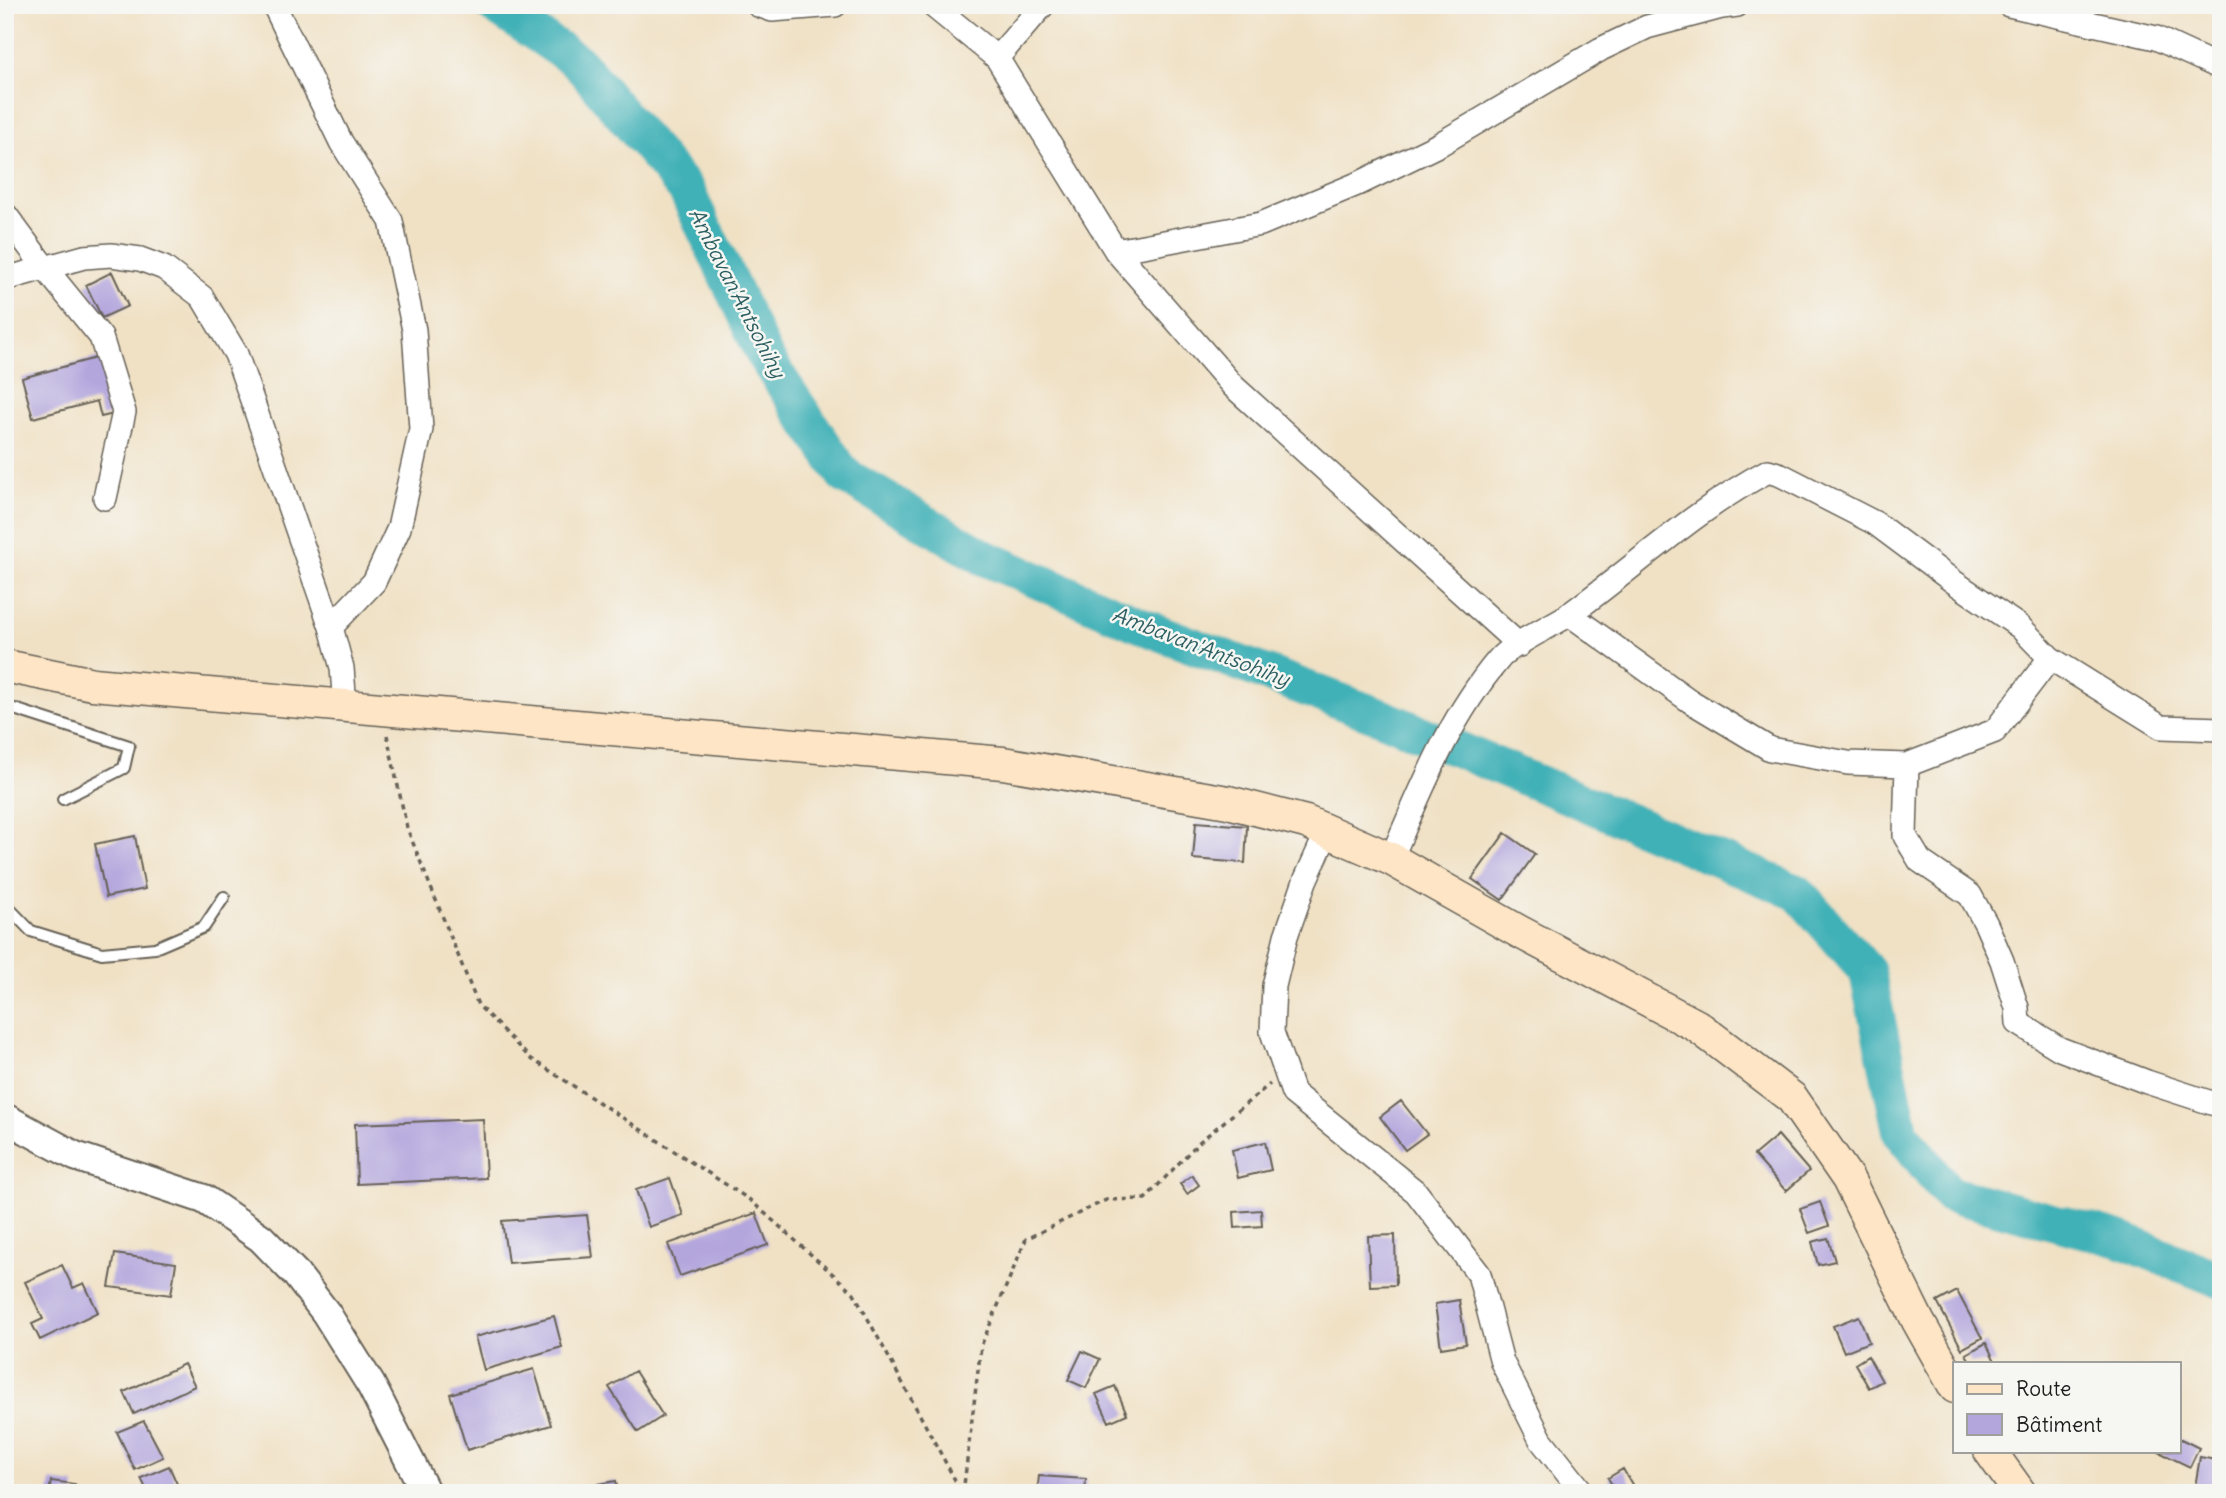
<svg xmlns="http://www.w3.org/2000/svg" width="2226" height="1498" viewBox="0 0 2226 1498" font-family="Delius,sans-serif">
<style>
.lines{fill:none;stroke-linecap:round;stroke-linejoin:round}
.river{stroke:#40b1b7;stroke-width:37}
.building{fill:#b3a6dd}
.service-casing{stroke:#666157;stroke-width:14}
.minor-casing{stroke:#666157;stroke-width:26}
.tertiary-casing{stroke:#666157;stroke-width:32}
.secondary-casing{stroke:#666157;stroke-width:35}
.path{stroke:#666157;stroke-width:3.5;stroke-dasharray:5 5;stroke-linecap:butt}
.service{stroke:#fff;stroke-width:10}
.minor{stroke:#fff;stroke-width:23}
.tertiary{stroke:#fff;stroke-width:28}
.secondary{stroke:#fde5c5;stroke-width:32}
.labels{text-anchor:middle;stroke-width:5;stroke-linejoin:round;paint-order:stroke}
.water-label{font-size:21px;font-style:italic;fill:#2c5f62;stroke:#f6f6f2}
</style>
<rect width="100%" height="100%" fill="#f6f6f2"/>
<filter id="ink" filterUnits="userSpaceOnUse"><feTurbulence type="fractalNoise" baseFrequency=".0143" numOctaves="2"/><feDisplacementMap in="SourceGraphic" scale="14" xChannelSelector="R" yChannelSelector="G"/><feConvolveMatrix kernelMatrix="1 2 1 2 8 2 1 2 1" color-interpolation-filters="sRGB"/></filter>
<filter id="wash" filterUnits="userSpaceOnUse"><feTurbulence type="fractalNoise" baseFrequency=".00686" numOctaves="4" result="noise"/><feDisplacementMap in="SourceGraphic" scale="28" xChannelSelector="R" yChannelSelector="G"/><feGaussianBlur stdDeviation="1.57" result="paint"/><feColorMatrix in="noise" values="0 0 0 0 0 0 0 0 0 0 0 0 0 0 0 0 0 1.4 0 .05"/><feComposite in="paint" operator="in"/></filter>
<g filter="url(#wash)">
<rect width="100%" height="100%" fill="#f0e1c5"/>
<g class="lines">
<!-- river -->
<path class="river" d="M493,5L578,62L686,190L765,357L844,475L985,558L1152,630L1379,716L1798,893L1867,971L1901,1133L1949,1194L2118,1239L2221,1280"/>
</g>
<g id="blocks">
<!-- building -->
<path class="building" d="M112,272L128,306L102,318L86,285Z
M103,356L118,413L101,417L97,401L33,418L22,378Z
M1196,822L1247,826L1245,863L1193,859Z
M1505,833L1535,854L1502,900L1472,879Z
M135,836L145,889L106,897L95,844Z
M1401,1101L1427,1134L1405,1150L1380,1117Z
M483,1119L486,1178L357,1184L355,1124Z
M1778,1135L1809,1171L1786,1191L1754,1155Z
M1265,1142L1271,1170L1238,1178L1232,1150Z
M1192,1175L1199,1185L1187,1194L1180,1184Z
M670,1178L683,1215L649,1227L636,1190Z
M1820,1202L1829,1226L1809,1233L1800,1209Z
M1261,1210L1262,1226L1235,1228L1234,1212Z
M756,1213L768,1245L680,1276L668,1244Z
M587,1215L593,1257L508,1263L502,1221Z
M1395,1235L1396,1285L1370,1286L1368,1236Z
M1828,1238L1835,1261L1818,1265L1812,1242Z
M115,1254L176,1263L171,1295L109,1287Z
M62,1265L73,1288L84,1283L98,1312L40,1340L32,1324L43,1319L25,1282Z
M1957,1291L1982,1338L1962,1349L1937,1302Z
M1459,1300L1466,1344L1441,1348L1435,1304Z
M554,1316L562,1347L484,1370L475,1337Z
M1859,1316L1869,1342L1844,1352L1833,1326Z
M1986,1343L1996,1363H1971L1966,1354Z
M1082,1351L1100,1359L1086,1388L1068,1380Z
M1868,1356L1882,1381L1869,1388L1855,1364Z
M184,1364L195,1386L134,1414L124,1392Z
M534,1369L551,1425L467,1450L450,1394Z
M635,1371L663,1416L638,1432L609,1387Z
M1115,1386L1127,1414L1109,1422L1096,1394Z
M144,1421L163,1457L135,1470L117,1432Z
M2179,1438L2199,1448L2190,1467L2157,1451H2179Z
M2200,1457L2221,1461L2217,1491L2195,1487Z
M169,1466L181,1493H148L141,1478Z
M1623,1469L1637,1493H1617L1608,1478Z
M1039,1476L1086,1479L1085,1493H1037Z
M51,1481L75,1484L74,1493H49Z
M616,1481L618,1493H582L581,1487Z"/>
</g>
</g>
<g filter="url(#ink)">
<use href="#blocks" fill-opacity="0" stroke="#666157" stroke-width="2"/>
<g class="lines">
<!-- service casing -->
<g class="service-casing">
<path id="service" d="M5,706L129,746L124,768L63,799
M5,904L31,931L102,953L155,948L204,927L224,897"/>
</g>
<!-- minor casing -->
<g class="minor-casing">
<path id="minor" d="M274,5L341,142L391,221L414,330L421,429L399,528L374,582L331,627
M758,5L772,10L835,5
M932,5L997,58L1116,251L1233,386L1519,645
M2009,5L2156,38L2221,68
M997,58L1043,5
M5,214L45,268L101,337L124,412L105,498
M1116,251L1261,224L1362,182L1440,144L1601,49L1647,27L1722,7L1737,5
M5,279L84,257L111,255L140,259L164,268L202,297L236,354L331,627L342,668L345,706
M1569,614L1690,701L1770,749L1848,763L1907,765L1995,731L2050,658L2161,727L2221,729
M1907,765L1905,836L1920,861L1970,895L1986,924L2002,961L2017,1008L2018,1023L2060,1049L2147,1082L2221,1106
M1327,832L1305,881L1286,936L1274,986L1272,1032L1293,1093L1416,1192L1479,1274L1502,1362L1541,1440L1583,1493
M1391,859C1421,790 1449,718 1499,659C1511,644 1552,626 1570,614C1636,566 1696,509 1768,471L1781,475L1875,523L1954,582L2020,627L2050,658"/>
</g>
<!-- tertiary casing -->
<g class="tertiary-casing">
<path id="tertiary" d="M5,1118L75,1156L204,1199L261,1238L296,1274L326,1313L371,1385L426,1493"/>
</g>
<!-- secondary casing -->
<g class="secondary-casing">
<path id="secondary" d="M5,666L93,684L1003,763L1228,802L1306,822L1391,859L1518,931L1697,1026L1792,1098L1848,1179L1918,1321L1955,1387
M1990,1451L2020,1493"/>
</g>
<!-- path -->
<path class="path" d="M387,735L407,828L478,1005L530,1058L750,1200L854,1293L962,1493
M963,1493L981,1346L1026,1239L1106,1200L1145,1199L1198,1143L1270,1084"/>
<!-- service -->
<use href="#service" class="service"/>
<!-- minor -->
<use href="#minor" class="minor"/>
<!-- tertiary -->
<use href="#tertiary" class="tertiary"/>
<!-- secondary -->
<use href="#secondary" class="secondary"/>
</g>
</g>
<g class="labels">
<!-- water labels -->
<g class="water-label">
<text transform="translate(737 293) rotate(63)" y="7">Ambavan'Antsohihy</text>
<text transform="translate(1201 647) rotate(21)" y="7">Ambavan'Antsohihy</text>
</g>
</g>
<!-- margin -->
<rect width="2226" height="1498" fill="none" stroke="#f6f6f2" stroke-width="28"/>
<!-- legend -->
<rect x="1953" y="1362" width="228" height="91" fill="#f6f6f2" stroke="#9f9f9c" stroke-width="2"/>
<rect x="1967" y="1384" width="35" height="10" fill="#fde5c5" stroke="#9f9f9c" stroke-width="2"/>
<text x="2016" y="1396" font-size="21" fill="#1c1c1c">Route</text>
<rect x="1967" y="1414" width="35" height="21" fill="#b3a6dd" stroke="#9f9f9c" stroke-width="2"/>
<text x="2016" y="1432" font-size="21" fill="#1c1c1c">Bâtiment</text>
</svg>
